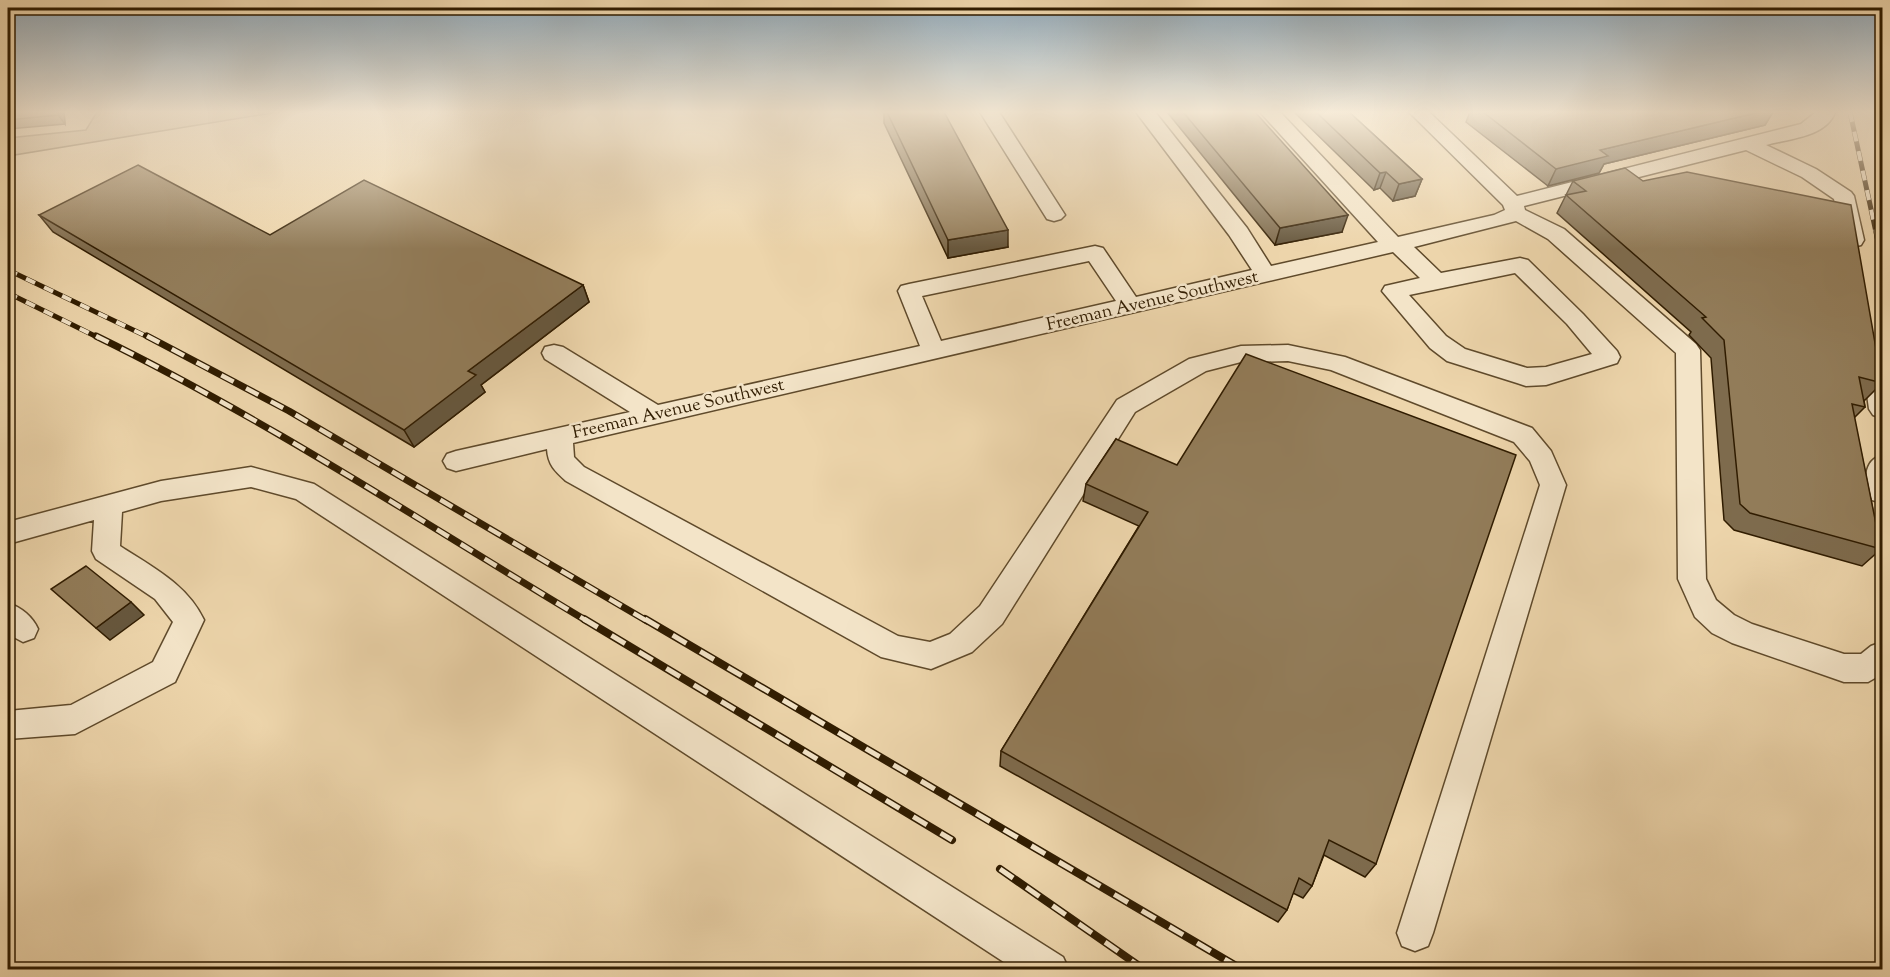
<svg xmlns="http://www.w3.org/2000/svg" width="1890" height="977" font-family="'Sorts Mill Goudy',serif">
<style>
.green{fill:#cdb68e;stroke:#7e6947;stroke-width:1.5}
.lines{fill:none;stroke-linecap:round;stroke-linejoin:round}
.minor-casing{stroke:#5f4a2b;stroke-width:3}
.minor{fill:#f3e4c8;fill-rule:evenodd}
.rail-far2-casing{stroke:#301c00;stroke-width:5}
.rail-far1-casing{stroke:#301c00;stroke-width:7}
.rail-casing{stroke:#301c00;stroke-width:8}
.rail-far2{stroke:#f3e4c8;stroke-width:4;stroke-dasharray:10;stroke-linecap:butt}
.rail-far1{stroke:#f3e4c8;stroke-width:4.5;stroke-dasharray:14;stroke-linecap:butt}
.rail{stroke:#f3e4c8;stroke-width:5;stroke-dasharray:16;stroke-linecap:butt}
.wall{fill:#7e6b4d;stroke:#301c00;stroke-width:1.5}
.shaded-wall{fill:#66573e;stroke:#301c00;stroke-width:1.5}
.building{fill:#927c59;stroke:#301c00;stroke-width:1.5}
.labels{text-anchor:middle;stroke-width:5;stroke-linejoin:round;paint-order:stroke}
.street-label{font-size:18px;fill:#301c00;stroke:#f3e4c8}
</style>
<rect width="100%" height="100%" fill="#edd5ab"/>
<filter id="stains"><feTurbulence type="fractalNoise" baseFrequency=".00333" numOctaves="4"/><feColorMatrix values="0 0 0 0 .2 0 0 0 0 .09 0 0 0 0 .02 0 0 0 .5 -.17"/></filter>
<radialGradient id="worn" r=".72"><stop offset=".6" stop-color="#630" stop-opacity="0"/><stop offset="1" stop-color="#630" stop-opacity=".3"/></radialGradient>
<!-- green -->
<path class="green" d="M97 112H278L8 156V138L86 130Z"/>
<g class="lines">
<!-- minor casing -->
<g class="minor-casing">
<path id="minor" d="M980 112H999L1065 215 1061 219 1054 221 1047 219Z
M1136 112H1155L1247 228 1271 266 1378 242 1260 112H1280L1398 237 1494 215 1505 210 1503 205 1409 112H1429L1517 196 1801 124 1816 112H1835C1827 137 1787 139 1766 145L1816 169 1851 192 1854 196 1864 240 1861 245 1853 247 1845 245 1842 240 1834 199 1802 177 1746 150 1524 206 1525 210 1564 229 1696 344 1700 350 1706 579 1716 600 1734 615 1752 624 1844 654H1861L1871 646 1882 642V674L1868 682H1844L1732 643 1712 633 1695 617 1678 579 1676 353 1548 239 1516 221 1414 247 1441 273 1520 258 1528 260 1583 314 1617 351 1620 357 1617 363 1546 385 1526 386 1517 383 1447 361 1430 348 1382 291 1385 286 1420 278 1393 252 573 443 574 457 584 467 898 636 930 642 950 634 980 606 1117 400 1189 359 1241 346 1288 345 1345 357 1532 428 1551 451 1566 485 1433 933 1428 946 1415 951 1402 946 1397 933 1540 485 1530 461 1514 442 1331 370 1288 361 1241 362 1206 371 1135 412 1002 624 972 652 931 669 881 657 566 481C555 471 548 465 547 449L456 471 447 468 443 461 447 454 456 451 630 412 545 359 542 353 545 347 554 345 563 347 658 405 920 346 898 291 901 286 909 284 1095 246 1103 248 1136 297 1252 270 1229 235ZM1089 261 1116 301 941 341 922 296ZM1515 273 1567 324 1592 354 1546 367 1527 368 1465 349 1446 336 1409 295Z
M1873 343 1882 347V418L1873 415 1869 409 1861 351 1865 345Z
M1882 455V503L1872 500C1864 484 1862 461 1882 455Z
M251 467 314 484 1063 957 1069 970H1016L296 499 251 487 161 501 122 512 120 546C152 567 187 584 204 620L175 682 75 734 8 739V711L71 705 153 662 173 622 155 599 96 559 92 551 94 520 8 544V522L161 481Z
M8 603C22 608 32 616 38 629L34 638 23 642 8 634Z"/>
</g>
<!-- minor -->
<use href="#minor" class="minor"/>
<!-- rail-far2 casing -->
<g class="rail-far2-casing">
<path id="rail-far2" d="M1850 112 1882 260
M8 270 150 338
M8 293 99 338"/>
</g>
<!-- rail-far1 casing -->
<g class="rail-far1-casing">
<path id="rail-far1" d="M96 336C266 419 425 524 587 621
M147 336 289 411 647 621"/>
</g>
<!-- rail casing -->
<g class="rail-casing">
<path id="rail" d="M584 619 952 840
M645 619 1243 970
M1000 869 1145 970"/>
</g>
<!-- rail-far2 -->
<use href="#rail-far2" class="rail-far2"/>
<!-- rail-far1 -->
<use href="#rail-far1" class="rail-far1"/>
<!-- rail -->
<use href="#rail" class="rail"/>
</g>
<!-- wall -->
<path class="wall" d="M8 112H64L65 124 8 129Z
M884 112H944L1008 247 948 258 884 123Z
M1167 112H1255L1342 232 1275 245Z
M1294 112H1349L1422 179 1415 196 1393 201 1380 188 1374 190Z
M1470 112H1773L1765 125 1604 164 1599 173 1548 186 1466 122Z
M1573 181 1882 383 1865 400H1864L1865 407 1854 418 1881 549 1862 566 1734 530 1724 520 1711 358 1689 335 1691 332 1557 213Z
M39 215 270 235 583 285 589 302 481 385 485 392 414 447 53 232Z
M1116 439 1376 864 1365 877 1324 855 1312 886 1303 898 1293 893 1287 910 1278 922 1000 766 1001 751 1139 526 1083 501 1086 484Z"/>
<!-- shaded-wall -->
<path class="shaded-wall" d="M58 112H64L65 124 58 115Z
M1760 112H1773L1765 125 1604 164 1599 173 1548 186 1556 169 1600 150Z
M1386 172 1380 188 1374 190 1380 173Z
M1422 179 1415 196 1393 201 1399 184Z
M1348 215 1342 232 1275 245 1280 228Z
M1008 230V247L948 258V240Z
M583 285 589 302 481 385 485 392 414 447 404 430 468 371Z
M131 602 144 615 110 640 96 628Z"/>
<!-- building -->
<path class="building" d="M8 112H58V115L8 120Z
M887 112H944L1008 230 948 240Z
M1183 112H1255L1348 215 1280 228Z
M1316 112H1349L1422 179 1399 184 1386 172 1380 173Z
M1483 112H1760L1600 150 1608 156 1556 169Z
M138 165 270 235 364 180 583 285 468 371 476 375 404 430 39 215Z
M1625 168 1643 181 1687 172 1851 205 1882 383 1859 377 1865 407 1852 404 1881 549 1750 513 1740 504 1724 340 1702 318 1706 317 1566 195 1586 191 1573 181Z
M1246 354 1516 455 1376 864 1329 840 1312 886 1299 878 1287 910 1001 751 1148 512 1086 484 1116 439 1177 465Z
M86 566 131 602 96 628 51 589Z"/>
<!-- sky -->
<linearGradient id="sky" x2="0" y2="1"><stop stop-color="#90a8b8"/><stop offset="0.45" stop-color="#f7ecd9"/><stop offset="1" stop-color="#f7ecd9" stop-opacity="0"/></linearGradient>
<rect width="1890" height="249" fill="url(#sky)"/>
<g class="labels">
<!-- street labels -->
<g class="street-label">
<text transform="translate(1152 300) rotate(-13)" y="6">Freeman Avenue Southwest</text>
<text transform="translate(678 408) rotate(-13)" y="6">Freeman Avenue Southwest</text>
</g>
</g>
<!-- margin -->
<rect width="1890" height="977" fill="none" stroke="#edd5ab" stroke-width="30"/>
<rect x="9" y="9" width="1872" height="959" fill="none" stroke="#301c00" stroke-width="3"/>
<rect x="15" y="15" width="1860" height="947" fill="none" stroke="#301c00" stroke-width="1.5"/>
<rect width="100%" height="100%" filter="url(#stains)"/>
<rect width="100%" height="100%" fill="url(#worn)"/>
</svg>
